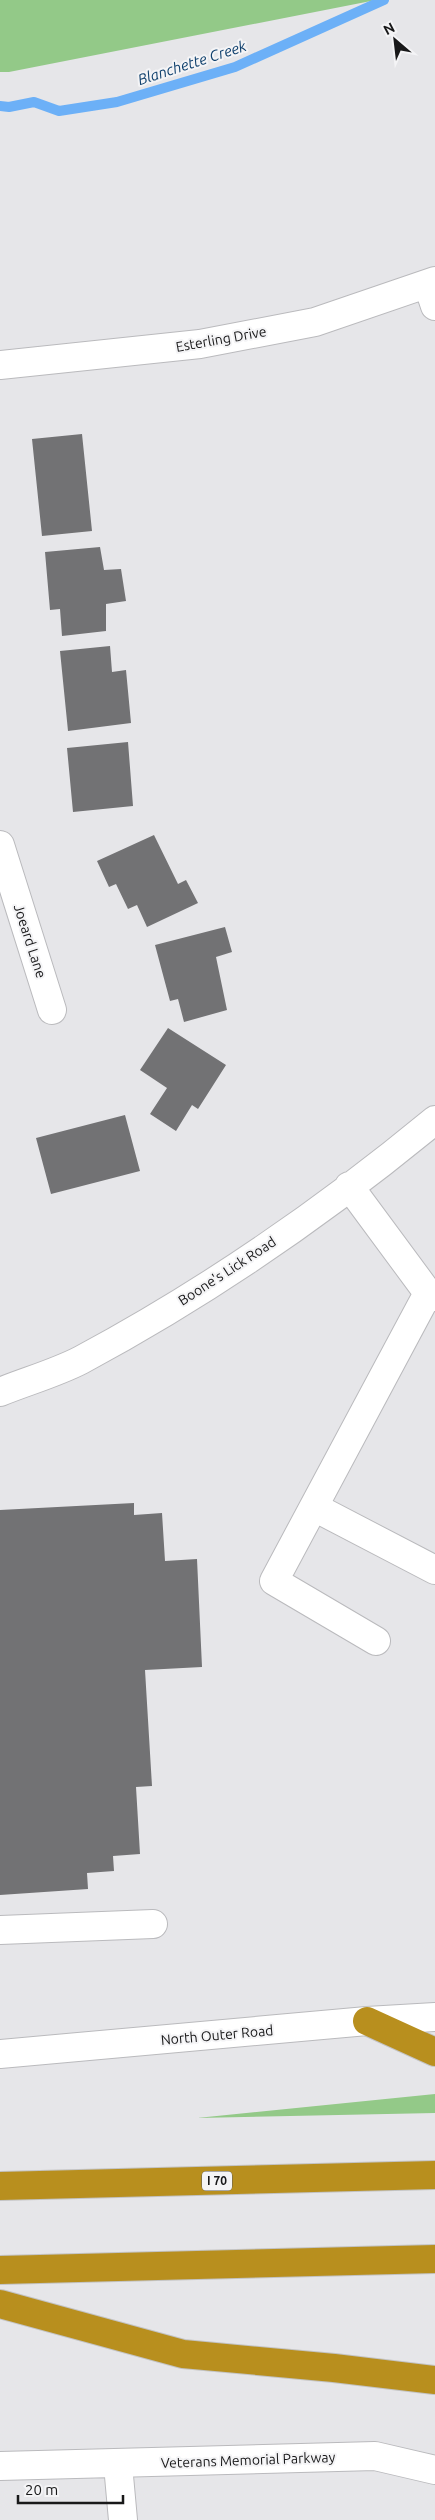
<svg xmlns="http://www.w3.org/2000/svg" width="435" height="2520" font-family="Ubuntu,sans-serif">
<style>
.green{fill:#93c988}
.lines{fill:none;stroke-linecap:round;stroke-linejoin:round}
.stream{stroke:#6cb0f7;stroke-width:10}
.building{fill:#727274}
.minor-casing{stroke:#bababd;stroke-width:30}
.highway-casing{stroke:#c3c3c3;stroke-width:30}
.minor{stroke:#fff;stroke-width:28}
.highway{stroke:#b88f1e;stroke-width:28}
.labels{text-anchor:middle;stroke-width:4;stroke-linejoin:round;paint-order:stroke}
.shield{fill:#f4f4f6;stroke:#5a5a5b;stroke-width:1}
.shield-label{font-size:12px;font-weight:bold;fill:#181819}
.street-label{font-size:14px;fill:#181819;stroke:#f4f4f6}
.water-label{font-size:15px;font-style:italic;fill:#0e3f6c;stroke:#f4f4f6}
</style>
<rect width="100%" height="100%" fill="#e6e6e9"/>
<!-- green -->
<path class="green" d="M0 0H376L9 72H0Z
M435 2094V2113L197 2118Z"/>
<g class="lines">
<!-- stream -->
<path class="stream" d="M0 106 9 107 34 102 59 111 117 102 235 67 384 0"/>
</g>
<!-- building -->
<path class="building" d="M82 434 92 531 42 536 32 439Z
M100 547 104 570 121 569 126 601 106 604V631L62 636 60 609 50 610 45 552Z
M110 646 112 672 126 670 131 723 68 731 60 651Z
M128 742 133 806 73 812 67 748Z
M154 835 178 884 186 880 198 903 147 927 137 905 128 909 116 884 109 887 97 861Z
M225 927 232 952 216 957 227 1010 184 1022 178 999 170 1001 155 945Z
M168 1028 226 1065 198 1109 192 1105 176 1131 150 1114 167 1088 140 1070Z
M125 1115 140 1171 51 1194 36 1138Z
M134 1503V1515L162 1513 165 1561 197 1559 202 1667 145 1670 152 1786 136 1787 140 1854 113 1856 114 1871 87 1873 88 1889 0 1895V1510Z"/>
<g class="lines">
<!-- minor casing -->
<g class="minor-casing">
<path id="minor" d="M428 285 435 306
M0 365 200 344 315 322 435 281
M0 845 52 1010
M349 1186 428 1293 435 1297
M0 1392C27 1381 56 1373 81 1360 206 1293 326 1210 435 1120
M314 1507 435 1570
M376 1641 274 1581 428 1293
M0 1930 153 1924
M0 2054 367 2021 435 2017
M118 2465 123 2520
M0 2466 375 2456 435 2470"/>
</g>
<!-- highway casing -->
<g class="highway-casing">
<path id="highway" d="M367 2021 435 2052
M0 2186 435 2175
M0 2270 435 2259
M0 2304 183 2354 334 2368 435 2380"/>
</g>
<!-- minor -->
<use href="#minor" class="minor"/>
<!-- highway -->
<use href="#highway" class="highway"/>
</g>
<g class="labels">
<!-- shield labels -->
<rect class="shield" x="202" y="2171.5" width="30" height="19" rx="4"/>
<g class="shield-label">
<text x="217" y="2185">I 70</text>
</g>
<!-- street labels -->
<g class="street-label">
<text transform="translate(221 339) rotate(-10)" y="5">Esterling Drive</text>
<text transform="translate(30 941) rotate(72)" y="5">Joeard Lane</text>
<text transform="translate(227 1271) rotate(-33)" y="5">Boone's Lick Road</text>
<text transform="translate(217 2035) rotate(-5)" y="5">North Outer Road</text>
<text transform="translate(248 2460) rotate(-2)" y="5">Veterans Memorial Parkway</text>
</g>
<!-- water labels -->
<g class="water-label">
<text transform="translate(192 63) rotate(-18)" y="5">Blanchette Creek</text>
</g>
</g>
<!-- north arrow -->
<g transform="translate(395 40) rotate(332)" stroke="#f4f4f6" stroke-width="4" paint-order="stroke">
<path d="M0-4L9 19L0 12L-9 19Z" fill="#181819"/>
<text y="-8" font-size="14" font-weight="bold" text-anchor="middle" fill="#181819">N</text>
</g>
<!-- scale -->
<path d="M18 2495v8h105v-8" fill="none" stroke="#181819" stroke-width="2.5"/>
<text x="25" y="2495" font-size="15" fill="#181819" stroke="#f4f4f6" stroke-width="4" paint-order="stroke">20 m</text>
</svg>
